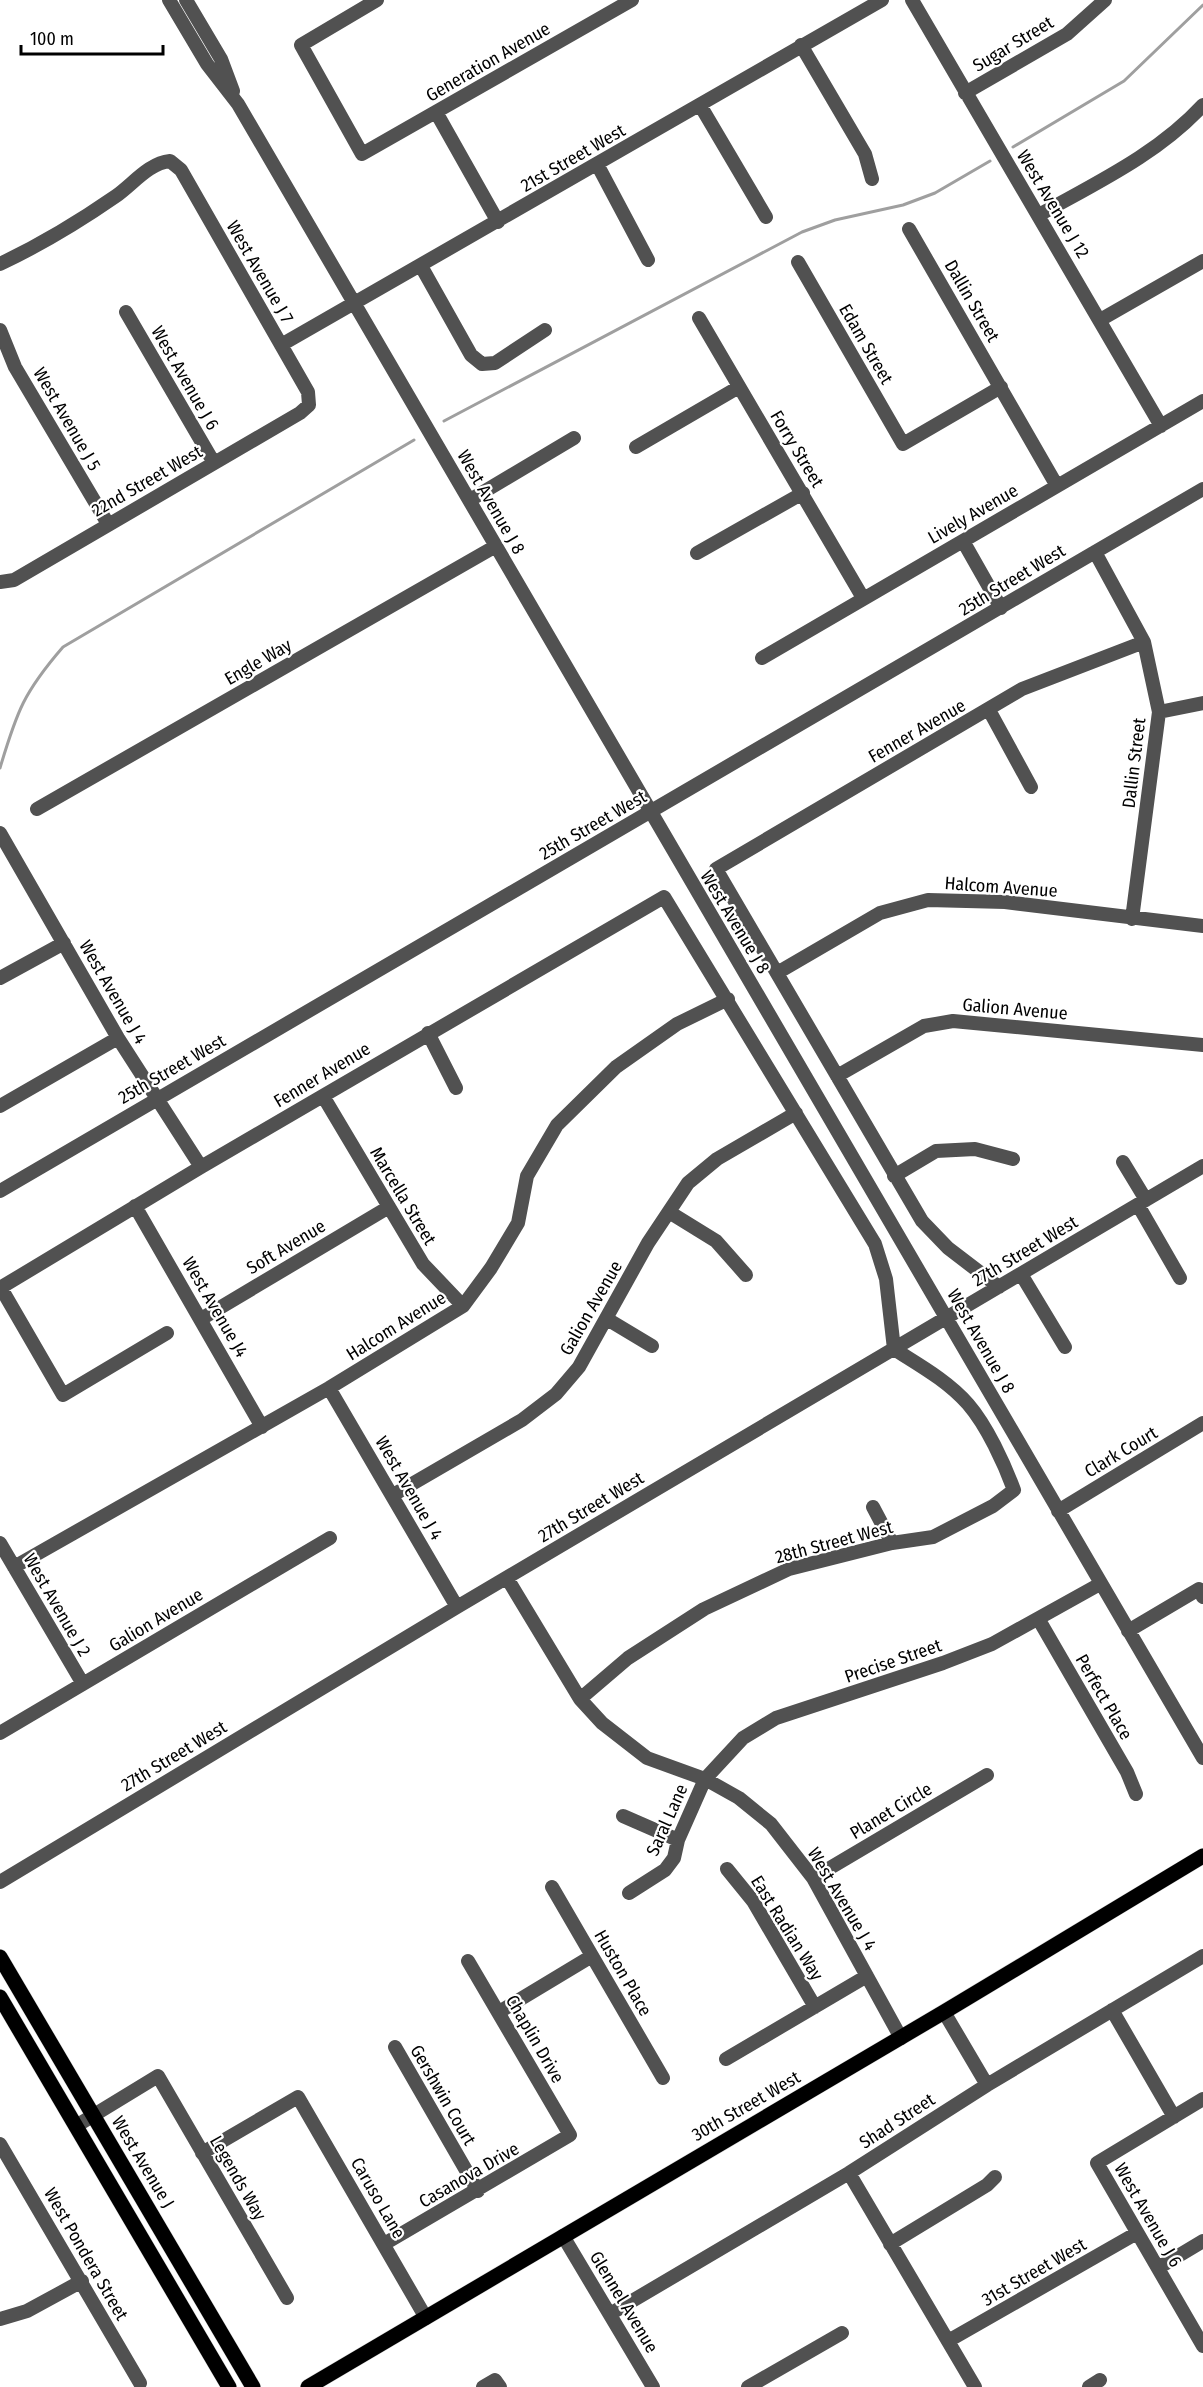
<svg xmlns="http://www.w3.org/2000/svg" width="1203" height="2387" font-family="'Fira Sans Condensed',sans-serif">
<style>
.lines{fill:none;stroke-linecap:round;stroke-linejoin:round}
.stream{stroke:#9f9f9f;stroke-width:3}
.major-casing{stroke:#dbdbdb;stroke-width:16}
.minor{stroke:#515151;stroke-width:14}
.major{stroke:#000;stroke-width:15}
.labels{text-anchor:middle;stroke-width:4.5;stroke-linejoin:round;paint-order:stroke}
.street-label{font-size:18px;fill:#000;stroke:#fff}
</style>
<rect width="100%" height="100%" fill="#fff"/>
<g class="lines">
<!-- stream -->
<path class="stream" d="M1013 147 1124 81 1203 5
M444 421 802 232 835 220 903 205 935 193 990 161
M0 768C17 711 24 692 63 647L414 440"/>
<!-- major casing -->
<g class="major-casing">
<path id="major" d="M0 1957 253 2387
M0 1997 229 2387
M308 2387 944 2012 1203 1856"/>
</g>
<!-- minor -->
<path class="minor" d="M169 0 207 64 238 104 1203 1758
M186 0 221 59 233 91
M377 0 301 45 362 154 632 0
M912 0 1161 426
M801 45 865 154 872 179
M965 93 1067 34 1105 0
M700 105 766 217
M436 112 498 222
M597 164 648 260
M1039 215C1096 183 1158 154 1203 105
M909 229 1057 486
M798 262 903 444 1001 387
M0 264C40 245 80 221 116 196 133 184 149 163 170 161L181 170 308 392 309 405 300 413 14 580 0 582
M421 266 471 355 482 364 495 363 545 330
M126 312 214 463
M699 318 863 598
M1100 320 1203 261
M0 330 15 367 108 524
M281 345 882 0
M636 447 739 387
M470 500 574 438
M963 541 1001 608
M1095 552 1144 642 1159 712 1132 919
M697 553 803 493
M762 658 1203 401
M989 710 1031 787
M1159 712 1203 703
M37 809 496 546
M0 833 118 1038 201 1167
M777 973 880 913 928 900 1005 902 1203 926
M0 978 64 943
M428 1033 456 1088
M837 1076 924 1026 953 1021 1203 1045
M323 1096 423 1264 463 1306
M0 1106 118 1038
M1123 1162 1146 1200
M894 1176 936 1151 975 1149 1013 1159
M0 1191 1203 489
M1138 1205 1180 1278
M135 1206 262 1427
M669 1212 716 1241 746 1275
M1021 1274 1065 1347
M999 1287 948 1248 922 1221 716 869 1022 689 1144 642
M0 1288 201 1167 664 897 875 1244 886 1279 894 1349C919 1365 948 1381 968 1404 987 1426 1004 1463 1014 1490L993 1506 933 1537 892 1543 789 1569 704 1609 628 1658 580 1699
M1 1288 63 1395 167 1333
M201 1319 389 1207
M607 1319 652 1346
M329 1388 457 1607
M393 1495 522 1420 556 1394 579 1367 648 1243 688 1183 717 1159 796 1113
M873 1507 892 1543
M1058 1511 1203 1423
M0 1543 83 1684
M14 1567 329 1388 463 1306 491 1268 518 1223 527 1176 557 1125 616 1067 677 1024 728 999
M507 1578 580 1699 602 1723 647 1758 705 1779 739 1798 771 1824 813 1878 901 2038
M1039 1620 1127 1772 1136 1794
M1128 1631 1199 1589 1203 1597
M0 1733 330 1538
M623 1816 678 1840
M727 1869 753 1901 815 2007
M813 1878 987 1775
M0 1882 457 1607 1203 1166
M552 1887 663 2078
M629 1893 665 1870 674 1858 678 1840 705 1779 743 1738 776 1718 943 1663 992 1644 1100 1584
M1112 2010 1174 2117
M499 2012 592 1956
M944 2012 987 2085
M395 2047 478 2191
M726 2059 867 1976
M1203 2099 1097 2163 1203 2346
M76 2126 158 2076 287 2298
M0 2144 140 2383
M202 2153 298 2097 426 2318
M849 2173 975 2387
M563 2236 653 2387
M384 2244 570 2135 468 1961
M890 2244 987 2185 995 2177
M1158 2268 1203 2241
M610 2314 849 2173 987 2085 1203 1956
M0 2319 27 2311 82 2281
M948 2341 1137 2233
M483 2387 495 2380 500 2387
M748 2387 842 2333
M1089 2387 1100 2380"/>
<!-- major -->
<use href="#major" class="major"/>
</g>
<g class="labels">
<!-- street labels -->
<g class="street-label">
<text transform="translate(1013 44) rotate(-31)" y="6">Sugar Street</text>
<text transform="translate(488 62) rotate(-30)" y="6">Generation Avenue</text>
<text transform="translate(573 158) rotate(-30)" y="6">21st Street West</text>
<text transform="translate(1053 204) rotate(59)" y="6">West Avenue J 12</text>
<text transform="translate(260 272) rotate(60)" y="6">West Avenue J 7</text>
<text transform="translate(972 301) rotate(60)" y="6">Dallin Street</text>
<text transform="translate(866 344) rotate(60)" y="6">Edam Street</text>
<text transform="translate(185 378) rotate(60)" y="6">West Avenue J 6</text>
<text transform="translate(67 419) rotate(60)" y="6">West Avenue J 5</text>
<text transform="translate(797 449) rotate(59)" y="6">Forry Street</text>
<text transform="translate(147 481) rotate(-30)" y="6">22nd Street West</text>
<text transform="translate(491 502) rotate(60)" y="6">West Avenue J 8</text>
<text transform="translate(973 514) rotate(-30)" y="6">Lively Avenue</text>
<text transform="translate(1012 580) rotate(-31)" y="6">25th Street West</text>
<text transform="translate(258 662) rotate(-30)" y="6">Engle Way</text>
<text transform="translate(917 731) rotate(-30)" y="6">Fenner Avenue</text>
<text transform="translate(1134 763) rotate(-83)" y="6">Dallin Street</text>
<text transform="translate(593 825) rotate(-30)" y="6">25th Street West</text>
<text transform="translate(1001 887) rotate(4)" y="6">Halcom Avenue</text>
<text transform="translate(735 922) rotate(59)" y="6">West Avenue J 8</text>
<text transform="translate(113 992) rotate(60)" y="6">West Avenue J 4</text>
<text transform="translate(1015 1009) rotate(5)" y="6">Galion Avenue</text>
<text transform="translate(172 1069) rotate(-30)" y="6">25th Street West</text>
<text transform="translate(322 1075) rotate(-31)" y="6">Fenner Avenue</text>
<text transform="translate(403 1196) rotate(59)" y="6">Marcella Street</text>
<text transform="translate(286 1247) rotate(-31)" y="6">Soft Avenue</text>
<text transform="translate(1025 1251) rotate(-31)" y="6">27th Street West</text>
<text transform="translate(215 1307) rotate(60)" y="6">West Avenue J4</text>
<text transform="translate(591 1308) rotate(-60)" y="6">Galion Avenue</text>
<text transform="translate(396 1326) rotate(-32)" y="6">Halcom Avenue</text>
<text transform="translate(981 1341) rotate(60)" y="6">West Avenue J 8</text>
<text transform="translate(1121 1452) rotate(-31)" y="6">Clark Court</text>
<text transform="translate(409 1488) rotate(60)" y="6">West Avenue J 4</text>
<text transform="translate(591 1507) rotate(-31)" y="6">27th Street West</text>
<text transform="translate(834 1542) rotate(-15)" y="6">28th Street West</text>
<text transform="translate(57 1605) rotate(60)" y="6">West Avenue J 2</text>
<text transform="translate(156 1620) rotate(-31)" y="6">Galion Avenue</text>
<text transform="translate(893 1661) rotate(-19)" y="6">Precise Street</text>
<text transform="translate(1104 1697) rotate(60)" y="6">Perfect Place</text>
<text transform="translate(174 1756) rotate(-31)" y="6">27th Street West</text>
<text transform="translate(891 1811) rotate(-31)" y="6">Planet Circle</text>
<text transform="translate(667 1820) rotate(-66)" y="6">Saral Lane</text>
<text transform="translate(842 1899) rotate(59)" y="6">West Avenue J 4</text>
<text transform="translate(787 1928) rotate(58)" y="6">East Radian Way</text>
<text transform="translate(623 1973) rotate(60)" y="6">Huston Place</text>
<text transform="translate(535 2039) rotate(60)" y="6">Chaplin Drive</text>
<text transform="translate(443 2095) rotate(60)" y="6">Gershwin Court</text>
<text transform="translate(746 2106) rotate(-30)" y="6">30th Street West</text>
<text transform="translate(897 2121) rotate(-33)" y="6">Shad Street</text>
<text transform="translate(143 2162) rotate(59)" y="6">West Avenue J</text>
<text transform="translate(469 2175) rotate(-30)" y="6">Casanova Drive</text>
<text transform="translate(238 2178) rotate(60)" y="6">Legends Way</text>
<text transform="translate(378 2198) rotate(60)" y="6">Caruso Lane</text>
<text transform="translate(1148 2215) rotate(60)" y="6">West Avenue J 6</text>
<text transform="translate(86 2254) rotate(60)" y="6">West Pondera Street</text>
<text transform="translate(1034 2272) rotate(-30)" y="6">31st Street West</text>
<text transform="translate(624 2302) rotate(59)" y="6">Glennel Avenue</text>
</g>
</g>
<!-- scale -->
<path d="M21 45v9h142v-9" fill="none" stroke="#000000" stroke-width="3"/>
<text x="30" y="45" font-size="18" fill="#000000" stroke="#ffffff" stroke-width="4.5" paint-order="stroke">100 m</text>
</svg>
